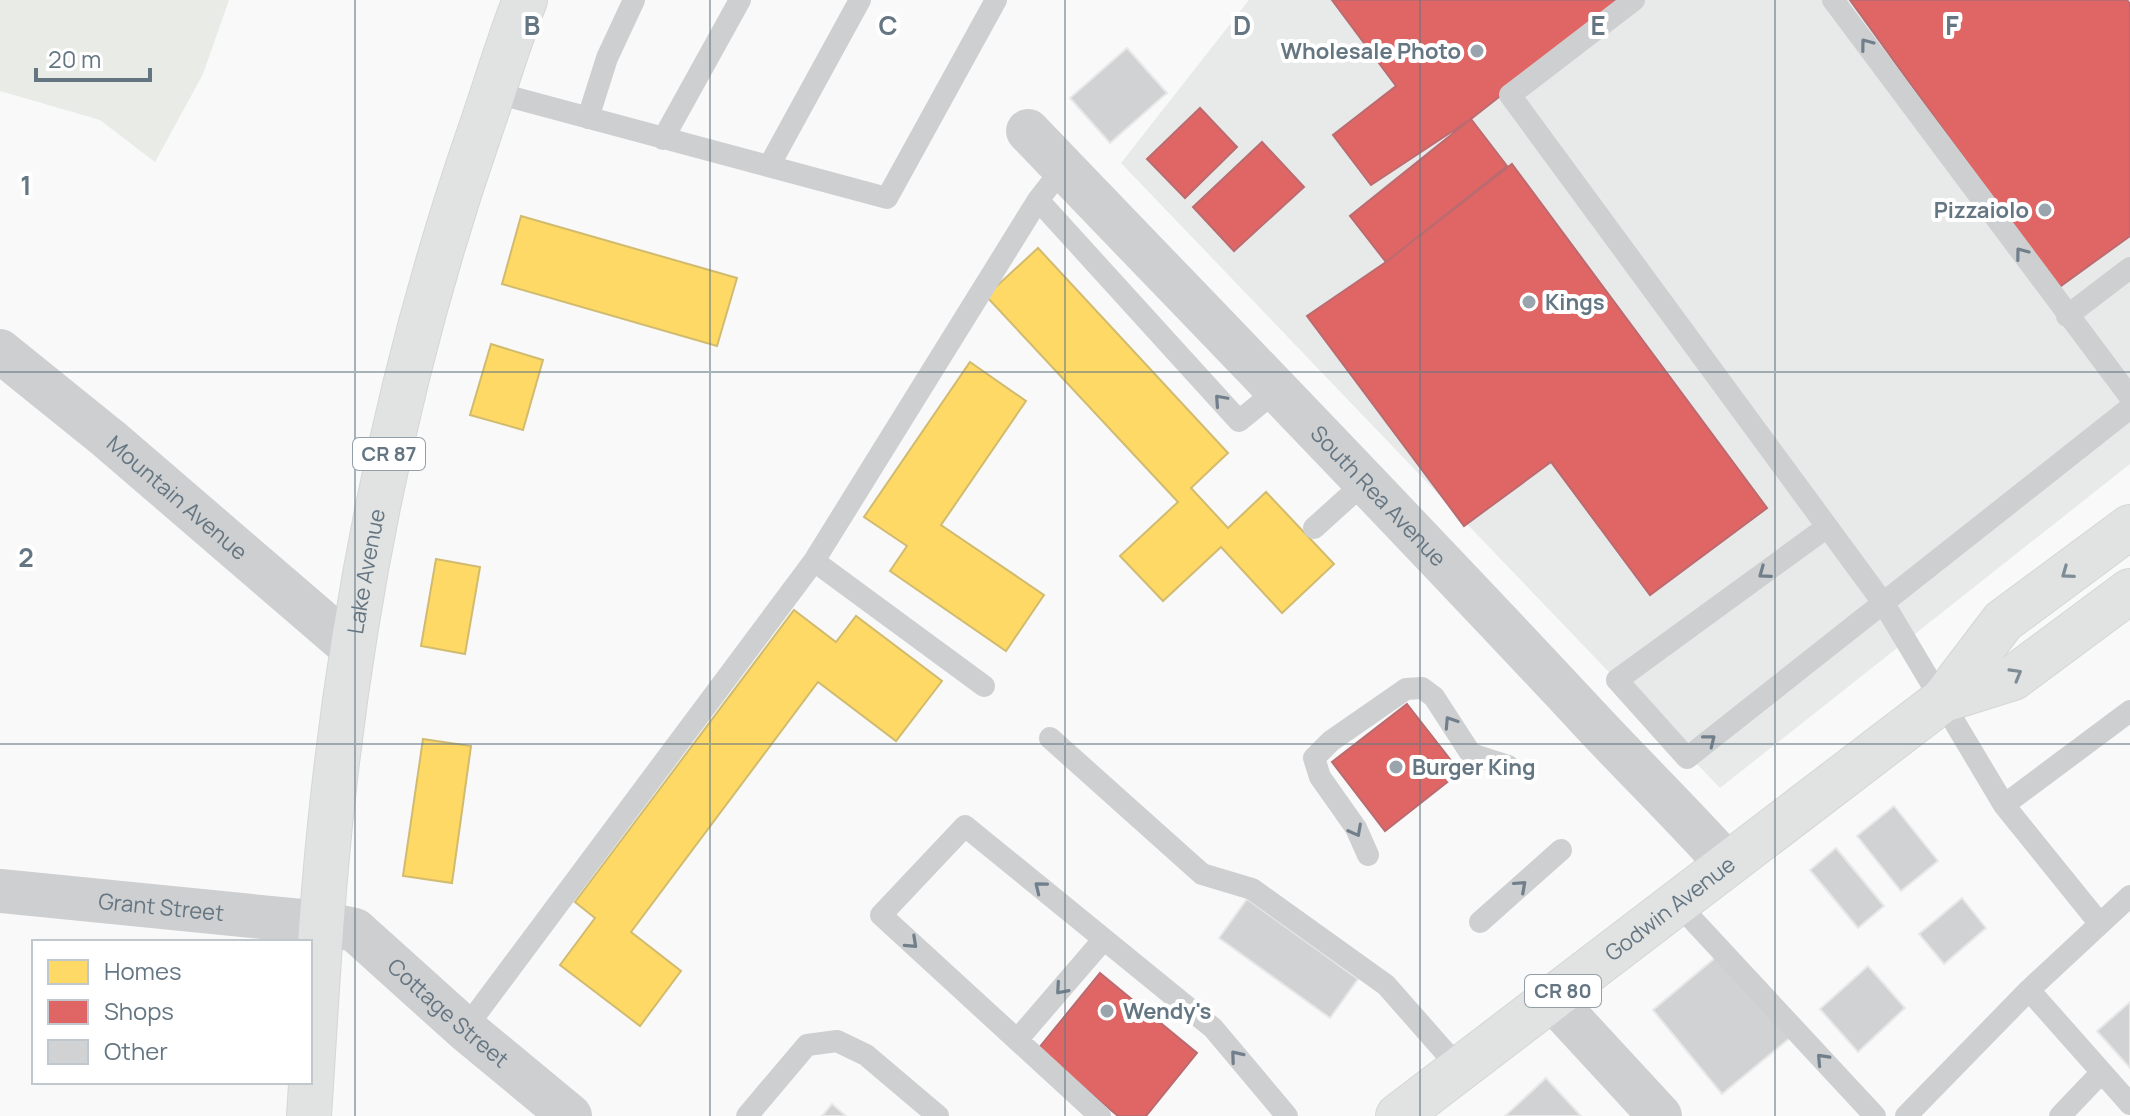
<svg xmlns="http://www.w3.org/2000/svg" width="2130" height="1116" font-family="Manrope,sans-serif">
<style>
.built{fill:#e8e9e9}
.green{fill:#e8ebe6}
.homes{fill:#ffd966;stroke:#d1bb6f;stroke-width:2}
.shops{fill:#e06666;stroke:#bb6b6f;stroke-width:2}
.building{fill:#d0d2d3;stroke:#e8e8e8;stroke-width:2}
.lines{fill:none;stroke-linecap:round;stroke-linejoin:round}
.primary-casing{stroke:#d5d6d7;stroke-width:46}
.service{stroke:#cecfd0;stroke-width:22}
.minor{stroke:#cecfd0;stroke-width:44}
.primary{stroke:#e1e2e2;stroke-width:44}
.oneway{stroke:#707f8b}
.oneway2{stroke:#7e8c96}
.grid{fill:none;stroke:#657683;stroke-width:2;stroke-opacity:0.55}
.poi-dot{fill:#99a4ac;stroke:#fff;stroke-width:3}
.labels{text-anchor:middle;stroke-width:8;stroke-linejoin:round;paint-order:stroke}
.shield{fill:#fff;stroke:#939fa8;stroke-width:2}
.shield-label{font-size:20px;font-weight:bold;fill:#657683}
.poi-label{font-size:22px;font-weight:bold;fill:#657683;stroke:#fff;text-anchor:start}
.street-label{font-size:22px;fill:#657683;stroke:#fff}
.grid-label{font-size:26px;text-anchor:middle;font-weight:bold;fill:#657683;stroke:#fff;stroke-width:8;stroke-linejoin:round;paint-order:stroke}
</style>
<rect width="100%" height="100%" fill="#f9f9f9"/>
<!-- built -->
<path class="built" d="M1249 0H2130V464L1720 788 1121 163Z"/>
<!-- green -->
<path class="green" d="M0 0H229L203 74 155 162 100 120 0 91Z"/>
<!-- homes -->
<path class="homes" d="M521 216 737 278 717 346 502 284Z
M1038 248 1228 453 1191 488 1228 528 1266 492 1334 564 1282 613 1221 547 1163 601 1120 556 1178 502 986 296Z
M491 344 543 360 523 430 470 415Z
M970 362 1026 401 941 525 1044 595 1006 651 890 571 907 546 864 517Z
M436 559 480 567 465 654 421 646Z
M794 610 836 642 856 616 942 681 896 741 818 682 631 932 681 971 640 1026 560 965 595 918 575 902Z
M423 739 471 746 452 883 403 876Z"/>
<!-- shops -->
<path class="shops" d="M1332 0H1622L1471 119 1371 185 1333 135 1396 86Z
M1850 0H2127L2130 4V236L2058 288Z
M1200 108 1237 147 1185 198 1147 159Z
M1471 119 1507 166 1386 262 1350 216Z
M1262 142 1304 187 1234 251 1193 207Z
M1512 164 1767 508 1650 595 1551 462 1464 526 1307 316 1386 262Z
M1407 704 1460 772 1385 831 1332 762Z
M1100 973 1197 1053 1146 1116H1118L1038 1049Z"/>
<!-- building -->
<path class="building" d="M1127 48 1167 93 1110 143 1070 98Z
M1894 806 1938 861 1901 891 1857 836Z
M1836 848 1884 906 1858 928 1810 870Z
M1962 898 1986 928 1944 964 1919 934Z
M1247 899 1358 979 1330 1018 1219 938Z
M1721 953 1791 1037 1722 1094 1653 1010Z
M1868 966 1905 1008 1858 1052 1820 1009Z
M2130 1002V1068L2097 1031Z
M1546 1078 1581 1116H1505Z
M832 1104 846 1116H822Z"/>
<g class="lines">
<!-- primary casing -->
<g class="primary-casing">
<g id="primary">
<path d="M1943 700 2013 678 2130 591"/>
<path id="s4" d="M309 1116C316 1010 321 903 333 797 358 570 405 347 480 131 495 88 508 43 525 0"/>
<path id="s5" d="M1398 1116 1943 700 2003 621 2130 527"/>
</g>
</g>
<!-- service -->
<path class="service" d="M1634 0 1510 95 1884 604 2004 805 2100 924
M1833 0 2130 397
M493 92 887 198 996 0
M588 118 607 58 634 0
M663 139 740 0
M769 166 860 0
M1038 200 1239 421 1277 390
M2067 316 2130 268
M1827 527 1617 680 1687 758 2130 408
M1314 528 1365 482
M814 561 984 686
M1050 738 1202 874 1252 889 1386 985 1460 1069
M2004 805 2130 711
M1368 855 1356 828 1320 777 1314 758 1331 741 1406 689 1422 688 1434 697 1471 754 1508 766
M2130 896 2029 990 2130 1104
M1678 904 1875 1116
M1480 922 1561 850
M465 1029 814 561 1038 200 1063 168
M1017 1040 1104 939
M747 1116 807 1045 837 1041 866 1055 938 1116
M1100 1116 881 915 965 826 1213 1028 1287 1116
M1906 1116 2029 990
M2060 1116 2101 1073"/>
<!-- minor -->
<g class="minor">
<path id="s1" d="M1028 131C1217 328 1408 524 1594 724 1638 771 1684 816 1727 864"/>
<path id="s2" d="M0 351 109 439 352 648"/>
<path id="s3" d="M0 891 322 923 355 930 465 1029 570 1116"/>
<path d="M1552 999 1660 1116"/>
</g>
<!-- primary -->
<use href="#primary" class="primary"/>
</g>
<!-- one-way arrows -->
<defs><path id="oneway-chevron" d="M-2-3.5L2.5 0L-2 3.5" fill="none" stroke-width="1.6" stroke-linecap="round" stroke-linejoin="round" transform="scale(2)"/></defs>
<g class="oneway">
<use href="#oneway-chevron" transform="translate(1866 44) rotate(-127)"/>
<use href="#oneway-chevron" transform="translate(2021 253) rotate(-127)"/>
<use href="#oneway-chevron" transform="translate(1220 400) rotate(-132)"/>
<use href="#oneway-chevron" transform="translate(1764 573) rotate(144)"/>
<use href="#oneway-chevron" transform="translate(1450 722) rotate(-123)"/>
<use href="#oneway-chevron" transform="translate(1710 740) rotate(-38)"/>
<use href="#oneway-chevron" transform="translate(1356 831) rotate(62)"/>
<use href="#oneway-chevron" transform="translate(1521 886) rotate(-42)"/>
<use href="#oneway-chevron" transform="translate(1040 887) rotate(-141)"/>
<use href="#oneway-chevron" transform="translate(912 943) rotate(43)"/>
<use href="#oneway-chevron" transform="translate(1061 989) rotate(131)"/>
<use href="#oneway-chevron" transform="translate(1236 1056) rotate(-130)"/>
<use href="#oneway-chevron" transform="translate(1822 1059) rotate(-133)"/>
</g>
<g class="oneway2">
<use href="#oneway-chevron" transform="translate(2067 573) rotate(144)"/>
<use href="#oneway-chevron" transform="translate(2016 674) rotate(-30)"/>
</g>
<!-- grid -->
<path class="grid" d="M355 0V1116M710 0V1116M1065 0V1116M1420 0V1116M1775 0V1116M0 372H2130M0 744H2130"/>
<!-- markers -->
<g class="poi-dot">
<circle cx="1477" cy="51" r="8"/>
<circle cx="2045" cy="210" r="8"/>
<circle cx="1529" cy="302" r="8"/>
<circle cx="1396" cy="767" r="8"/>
<circle cx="1107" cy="1011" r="8"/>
</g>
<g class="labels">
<!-- shield labels -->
<g class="shield">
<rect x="353" y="438" width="72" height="32" rx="6"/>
<rect x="1525" y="975" width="76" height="32" rx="6"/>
</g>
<g class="shield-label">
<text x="389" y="461">CR 87</text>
<text x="1563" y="998">CR 80</text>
</g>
<!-- poi labels -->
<g class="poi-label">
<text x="1461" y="59" text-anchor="end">Wholesale Photo</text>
<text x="2029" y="218" text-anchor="end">Pizzaiolo</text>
<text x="1545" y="310">Kings</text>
<text x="1412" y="775">Burger King</text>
<text x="1123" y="1019">Wendy's</text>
</g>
<!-- street labels -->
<g class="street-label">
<text dy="8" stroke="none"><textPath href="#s1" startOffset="506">South Rea Avenue</textPath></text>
<text dy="8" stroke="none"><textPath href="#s2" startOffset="230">Mountain Avenue</textPath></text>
<text dy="8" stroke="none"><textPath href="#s4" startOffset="548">Lake Avenue</textPath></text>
<text dy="8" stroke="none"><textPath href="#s3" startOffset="162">Grant Street</textPath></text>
<text dy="8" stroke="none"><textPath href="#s5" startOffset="342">Godwin Avenue</textPath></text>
<text dy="8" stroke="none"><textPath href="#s3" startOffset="482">Cottage Street</textPath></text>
</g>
</g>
<g class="grid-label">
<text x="532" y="35">B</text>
<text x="888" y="35">C</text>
<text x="1242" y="35">D</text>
<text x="1598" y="35">E</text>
<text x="1952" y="35">F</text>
<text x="26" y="195">1</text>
<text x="26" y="567">2</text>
</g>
<!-- legend -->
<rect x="32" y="940" width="280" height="144" fill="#ffffff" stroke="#c1c8cd" stroke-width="2"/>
<rect x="48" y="960" width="40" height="24" fill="#ffd966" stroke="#c1c8cd" stroke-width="2"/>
<text x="104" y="980" font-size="24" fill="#657683">Homes</text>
<rect x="48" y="1000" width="40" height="24" fill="#e06666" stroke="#c1c8cd" stroke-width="2"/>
<text x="104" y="1020" font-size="24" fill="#657683">Shops</text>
<rect x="48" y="1040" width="40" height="24" fill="#d0d2d3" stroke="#c1c8cd" stroke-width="2"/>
<text x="104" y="1060" font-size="24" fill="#657683">Other</text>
<!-- scale -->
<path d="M36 68v12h114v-12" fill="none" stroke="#657683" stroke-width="4"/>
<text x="48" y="68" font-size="24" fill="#657683" stroke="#ffffff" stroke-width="6" paint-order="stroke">20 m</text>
</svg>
